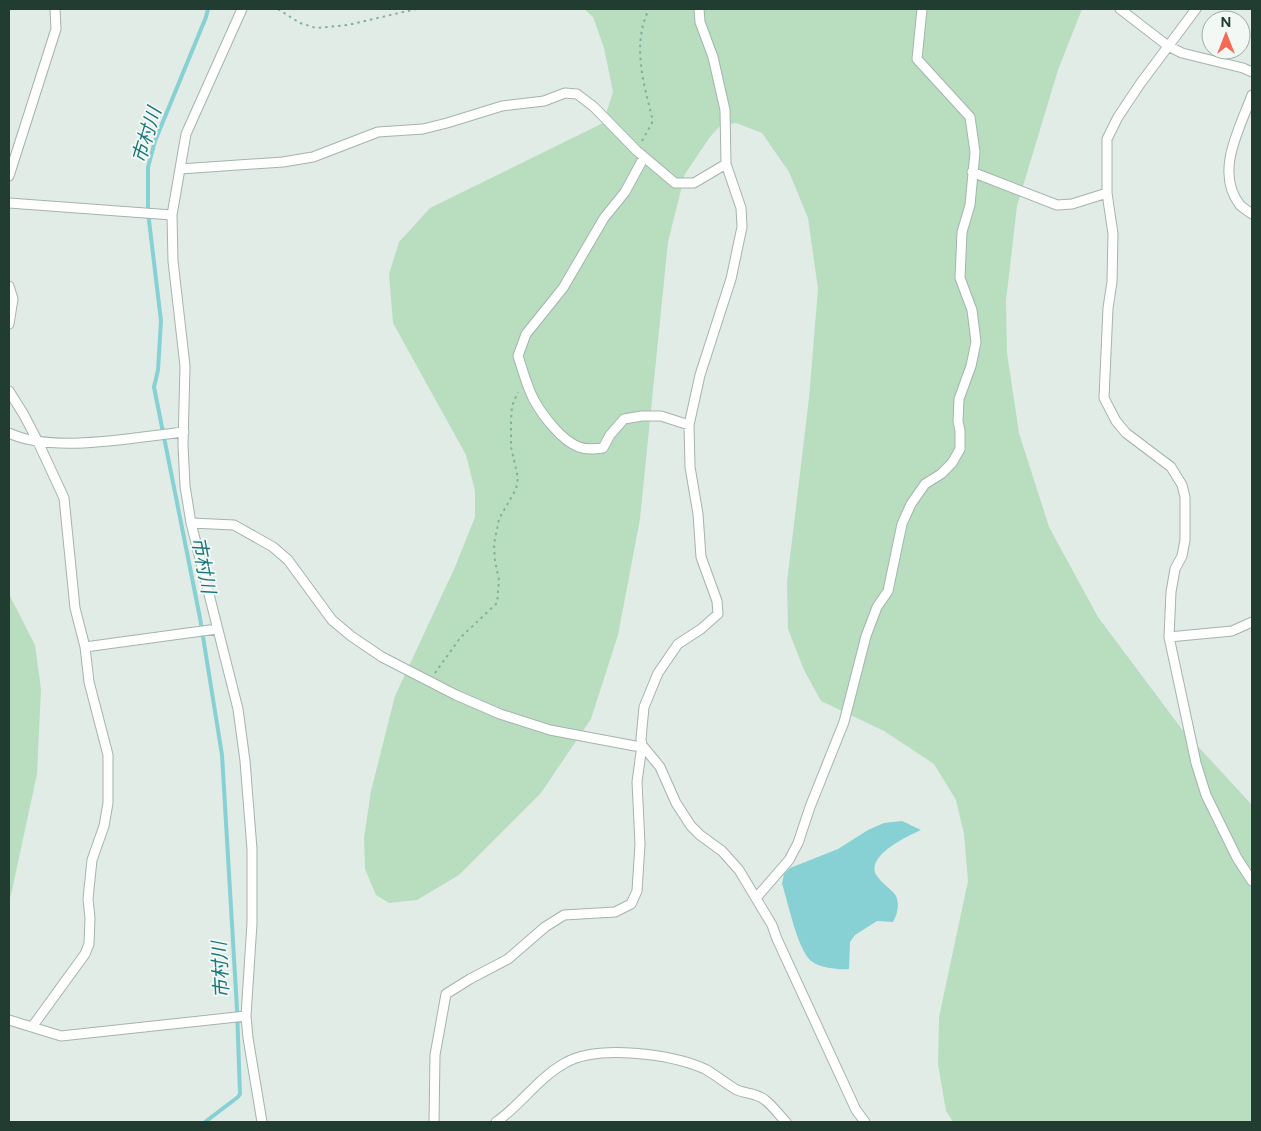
<svg xmlns="http://www.w3.org/2000/svg" width="1261" height="1131" font-family="Figtree,'Noto Sans JP',sans-serif">
<style>
.green{fill:#b9debf}
.water{fill:#87d0d3}
.lines{fill:none;stroke-linecap:round;stroke-linejoin:round}
.stream{stroke:#87d0d3;stroke-width:4}
.minor-casing{stroke:#a4b4ac;stroke-width:11}
.path{stroke:#80b19c;stroke-width:2;stroke-dasharray:2.5 4;stroke-linecap:butt}
.minor{stroke:#fff;stroke-width:9}
.labels{text-anchor:middle;stroke-width:4;stroke-linejoin:round;paint-order:stroke}
.water-label{font-size:19px;font-style:italic;fill:#19767b;stroke:#f2f8f4}
</style>
<rect width="100%" height="100%" fill="#e1ece6"/>
<!-- green -->
<path class="green" d="M584 9H1082L1058 70 1017 206 1006 301 1007 353 1019 433 1049 527 1098 617 1181 728 1252 805V1122H953L946 1111 938 1064 939 1017 968 881 964 834 956 800 934 764 884 731 821 701 804 670 788 629 787 582 809 398 818 289 808 218 789 172 762 133 736 123 720 126 710 137 685 174 668 242 640 519 618 635 591 719 541 793 459 875 417 900 389 903 376 895 365 869 364 838 371 791 395 696 455 567 475 517V491L466 455 393 323 389 274 399 242 430 208 603 123 613 92 604 48 593 17Z
M9 594 35 645 41 689 37 774 11 895 9 901Z"/>
<!-- water -->
<path class="water" d="M902 821 921 830C908 836 864 856 877 876 882 884 892 889 896 896 900 905 897 915 893 922L877 921 855 935 850 942 849 969C839 970 823 968 814 963 798 955 788 901 782 884L784 874 790 868 838 849 868 830 884 823Z"/>
<g class="lines">
<!-- stream -->
<path class="stream" d="M205 1122 238 1097 240 1094 237 1009 222 755 200 618 154 387 158 370 161 321 148 212V167L155 141 206 17 208 9"/>
<!-- minor casing -->
<g class="minor-casing">
<path id="minor" d="M242 9 186 134 172 215 173 261 185 366 183 445 185 486 191 523 238 709 245 761 252 849V923L246 1016 248 1038 262 1122
M1120 9 1168 46 1182 53 1243 68 1252 72
M1196 9 1140 84 1118 117 1107 139V193L1113 234 1112 282 1108 308 1104 398 1116 421 1126 433 1171 467 1182 485 1185 497V540L1182 556 1175 569 1171 592 1169 637 1196 763 1206 795 1237 858 1252 881
M1252 95C1240 128 1214 172 1240 205 1243 208 1248 211 1252 214
M644 157 625 192 604 218 563 288 526 334 518 356C523 371 527 387 534 400 543 416 562 441 579 447 587 450 595 449 603 448L610 435 624 419 642 416H661L689 425
M180 169 283 162 313 157 378 132 423 129 447 123 502 106 544 101 565 93 577 94 594 107 637 151 675 183H694L726 164
M972 172 1057 205 1072 204 1107 193
M9 176 56 29 55 9
M9 203 172 215
M9 286 13 299 9 324
M9 391 24 415 38 442 64 498 75 608 85 647 89 682 108 755V803L104 826 92 860 88 899 90 918 89 944 85 954 32 1027
M9 433C53 454 135 437 184 432
M191 523 234 525 273 547 288 560 332 620 351 636 382 657 456 695 500 714 550 730 635 746 642 745
M1169 637 1232 631 1252 622
M85 647 217 629
M642 745 660 767 676 803 691 826 700 835 722 851 739 870 772 925 777 939 856 1110 865 1122
M756 898 789 860 798 843 810 807 844 722 866 636 877 607 888 591 902 524 911 504 925 484 941 474 952 463 960 449V431L958 421 959 399 971 366 976 342 972 310 960 278 962 232 970 205 975 152 970 117 917 59 922 9
M9 1020 61 1036 246 1016
M434 1122 435 1055 446 994 470 979 508 959 545 927 564 915 615 912 631 904 637 891 640 844 637 782 642 745 641 739 644 707 658 673 678 644 701 629 718 614 717 601 701 557 698 514 690 467 689 425 700 375 731 279 742 227 741 208 726 164 725 110 713 57 700 22 699 9
M496 1122C521 1105 538 1078 565 1063 598 1044 671 1054 705 1069 716 1075 726 1084 737 1090 747 1094 757 1093 765 1100 773 1106 779 1115 786 1122"/>
</g>
<!-- path -->
<path class="path" d="M278 9 300 23 316 28 348 25 416 9
M642 141 652 123V117C643 82 632 43 649 9
M435 673 460 638 497 603 499 580 495 561 494 544 499 519 516 489 518 478 511 447V421L512 406 518 392"/>
<!-- minor -->
<use href="#minor" class="minor"/>
</g>
<g class="labels">
<!-- water labels -->
<g class="water-label">
<text transform="translate(146 135) rotate(-73)" y="7">市村川</text>
<text transform="translate(204 565) rotate(79)" y="7">市村川</text>
<text transform="translate(220 970) rotate(-93)" y="7">市村川</text>
</g>
</g>
<!-- border -->
<rect width="1261" height="1131" fill="none" stroke="#213d32" stroke-width="20"/>
<!-- north arrow -->
<g transform="translate(1226 35)"><circle r="24" fill="#f2f8f4" stroke="#9eada6"/>
<path d="M0-4L9 19L0 12L-9 19Z" fill="#f66a55"/>
<text y="-8" font-size="14" font-weight="bold" text-anchor="middle" fill="#213d32">N</text>
</g>
</svg>
